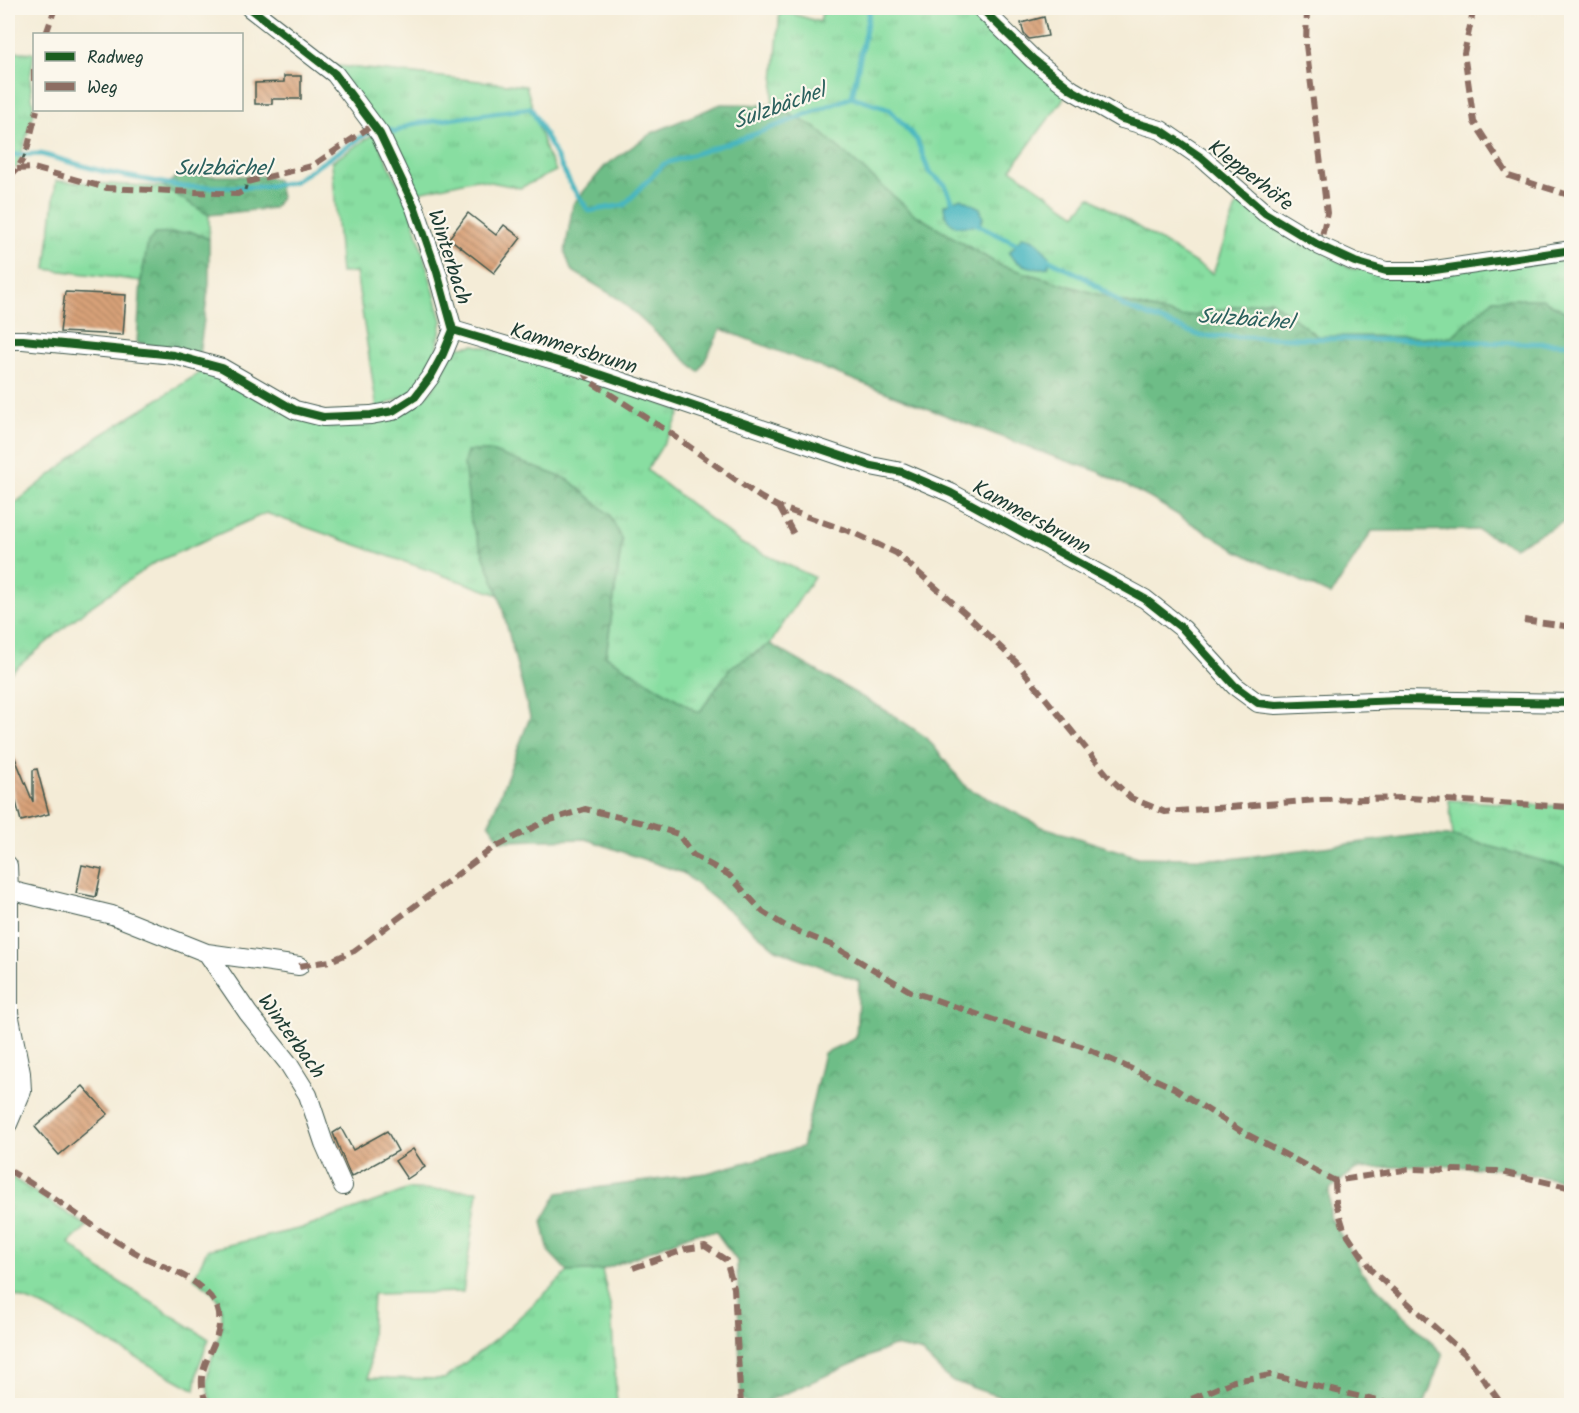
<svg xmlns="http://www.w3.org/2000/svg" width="1579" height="1413" font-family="Kalam,sans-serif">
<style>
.grass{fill:url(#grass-tufts);stroke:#548e6a;stroke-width:1.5}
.forest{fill:url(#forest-crowns);stroke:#467d5e;stroke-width:1.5}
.water{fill:#47b6c0;stroke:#337a7a;stroke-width:1.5}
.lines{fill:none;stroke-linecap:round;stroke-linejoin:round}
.stream{stroke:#47b6c0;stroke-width:5}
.building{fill:url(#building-back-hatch)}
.street-casing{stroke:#3f574c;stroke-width:20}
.path{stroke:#3f574c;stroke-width:3;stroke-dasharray:4.5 4.5;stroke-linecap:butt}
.street{stroke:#fff;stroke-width:18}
.quiet{stroke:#8d6e63;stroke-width:6;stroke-dasharray:12 6;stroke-linecap:butt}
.cycleway-casing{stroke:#fbf7ec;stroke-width:11}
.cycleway{stroke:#1b5e20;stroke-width:8}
.labels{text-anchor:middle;stroke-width:4.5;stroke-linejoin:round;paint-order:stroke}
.street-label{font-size:21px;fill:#1f3d34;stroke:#fbf7ec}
.water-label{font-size:22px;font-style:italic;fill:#2b615e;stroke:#fbf7ec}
</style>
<defs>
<pattern id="grass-tufts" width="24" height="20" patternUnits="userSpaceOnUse" patternTransform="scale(1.5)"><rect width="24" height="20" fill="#88dea1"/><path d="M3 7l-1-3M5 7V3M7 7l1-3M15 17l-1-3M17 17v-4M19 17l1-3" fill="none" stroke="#75bf8b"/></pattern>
<pattern id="forest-crowns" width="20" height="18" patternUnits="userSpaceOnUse" patternTransform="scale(1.5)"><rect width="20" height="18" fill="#6ebd87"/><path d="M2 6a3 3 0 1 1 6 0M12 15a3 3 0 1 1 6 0" fill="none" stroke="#5a9b6f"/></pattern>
<pattern id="building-back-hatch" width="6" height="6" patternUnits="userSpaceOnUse" patternTransform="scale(1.5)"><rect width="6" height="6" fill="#d8a178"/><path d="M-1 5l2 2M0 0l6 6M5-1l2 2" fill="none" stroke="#af8463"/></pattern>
</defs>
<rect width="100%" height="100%" fill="#fbf7ec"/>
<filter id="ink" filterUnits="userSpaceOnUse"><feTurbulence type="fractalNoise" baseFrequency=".0167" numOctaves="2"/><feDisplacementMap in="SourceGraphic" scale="12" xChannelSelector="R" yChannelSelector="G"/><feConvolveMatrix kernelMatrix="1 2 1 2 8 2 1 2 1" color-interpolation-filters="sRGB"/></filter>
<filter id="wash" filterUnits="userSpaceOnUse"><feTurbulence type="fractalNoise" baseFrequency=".008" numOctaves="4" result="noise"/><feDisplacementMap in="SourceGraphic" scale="24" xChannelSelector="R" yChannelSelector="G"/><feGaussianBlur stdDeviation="1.35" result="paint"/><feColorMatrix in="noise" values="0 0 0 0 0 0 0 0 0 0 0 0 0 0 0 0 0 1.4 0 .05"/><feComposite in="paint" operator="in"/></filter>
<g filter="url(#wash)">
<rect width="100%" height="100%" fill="#f4ecd7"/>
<!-- grass -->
<path class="grass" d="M823 8H976L1067 94 1011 169 1076 214 1090 197 1213 274 1238 201 1352 269 1571 257V315L1542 299H1494L1451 337 1317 336 1270 300 1182 317 1123 302 999 265 914 214 816 128 772 105 780 10 820 22Z
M8 51 34 53 30 79 34 113 17 167 8 171Z
M329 65 526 86 546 152 556 171 520 188 476 179 415 193Z
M374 134 411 211 442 320 437 350 413 392 377 409 356 272 341 273 332 162Z
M56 181 164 187 209 215V239L192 232 148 242 141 281 46 269Z
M475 345 562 367 681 411 672 430 647 470 742 544 814 577 770 644 731 667 699 714 606 656 622 541 471 522 499 595 266 513 154 563 83 612 8 675V509L98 437 204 370 294 416 415 406 433 389 453 352 460 347Z
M1449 800 1571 807V869L1453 836Z
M8 1175 87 1226 69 1243 99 1269 209 1339 198 1368 195 1390 45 1307 8 1293Z
M409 1189 478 1191 463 1292 373 1294 369 1378 444 1379 496 1339 568 1272 602 1270 611 1310 617 1405H213C191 1364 242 1329 213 1293 209 1287 200 1283 194 1278L207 1250 307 1227Z"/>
<!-- forest -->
<path class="forest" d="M721 104 772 105 816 128 914 214 999 265 1123 302 1182 317 1270 300 1317 336 1451 337 1494 299H1542L1571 315V518L1514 547 1478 530 1372 531 1331 595 1237 551 1150 498 1097 471 1049 455 721 329 699 372 619 299 571 270 565 252 573 204 605 166 652 133Z
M177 176H263L277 180 281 197 274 208 209 215 164 187Z
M192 232 209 239V284L199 355 137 343 141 281 148 242 155 234Z
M467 451H491L569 480 610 515 622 540 606 656 699 713 731 667 770 644 890 713 927 738 966 787 1040 826 1138 857 1230 859 1418 835 1453 836 1571 869V1182L1498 1169 1436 1165 1356 1169 1329 1190 1330 1216 1362 1272 1443 1354 1424 1405H1024L950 1380 920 1351 893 1346 759 1405H752L741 1399 737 1261 716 1232 695 1233 602 1270 568 1272 549 1252 542 1221 558 1193 707 1173 802 1147 824 1053 856 1038 859 981 776 949 683 873 586 839 501 841 489 824 530 717 499 595 471 522 464 463Z"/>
<!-- water -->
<path class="water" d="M961 198 980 208 983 218 980 224C961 229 945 229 944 205Z
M1022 237C1037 238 1043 247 1050 259L1048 267C1034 270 1017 266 1009 253Z"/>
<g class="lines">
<!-- stream -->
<path class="stream" d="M852 97 870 8
M8 155 41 154 105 172 184 187H263L293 182 372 130 388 129 395 132 412 124 531 108 571 185 589 211 624 205 664 164 755 134 852 97 889 109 917 140 929 172 945 185 954 205
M974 223 1019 245
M1044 257 1087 279 1125 307 1201 336 1572 344"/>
</g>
<g id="blocks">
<!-- building -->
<path class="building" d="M1044 17 1048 36 1029 39 1024 34 1021 23Z
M284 76H301V99H272V104H255V83L284 82Z
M468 213 496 235 504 225 521 238 494 273 449 238Z
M65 292 126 295 123 335 60 332Z
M8 741 33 802V770L37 769 49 814 21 821 8 772Z
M82 865 102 869 96 897 76 893Z
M83 1086 108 1114 59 1155 35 1127Z
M341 1128 353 1150 387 1131 398 1151 351 1177 333 1133Z
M413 1149 425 1167 407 1179 395 1161Z"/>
</g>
</g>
<g filter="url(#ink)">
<use href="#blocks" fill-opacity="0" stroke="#3f574c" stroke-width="1.5"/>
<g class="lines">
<!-- street casing -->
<g class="street-casing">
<path id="street" d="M981 8 1034 60 1072 90 1122 119 1161 130 1202 158 1265 213 1320 246 1355 262 1386 271H1428L1572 250
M453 330 581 368 871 466 902 472 951 493 1145 599 1183 629 1235 686 1258 703 1276 705 1398 700 1572 703
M8 340H23L174 355 222 368 295 410 323 417 371 415 393 411 415 397 431 376 443 354 453 330 437 272 415 208 380 134 335 74 250 8
M8 865 9 890V1013L21 1073 22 1091 8 1124
M9 890 112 915 207 953 299 966
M207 953 248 1013 288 1063 308 1095 324 1143 343 1186"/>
</g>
<!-- path -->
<path class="path" d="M23 159 27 150
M245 190 247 182"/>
<!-- street -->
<use href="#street" class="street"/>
<!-- quiet -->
<path class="quiet" d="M1307 8 1306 45 1327 213 1320 246
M1474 8 1464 53 1474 122 1509 176 1572 196
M46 34 55 8
M34 69V81
M27 150 37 110
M17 169 33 168 107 188 238 194 245 190
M8 178 17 169 23 159
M247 182 312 166 373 125
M582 369 591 382 666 430 760 497 779 507 854 533 896 553 967 615 1017 663 1109 777 1131 798 1165 812 1318 800 1408 798 1572 807
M779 507 796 538
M1524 620 1572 627
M299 966 330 961 354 951 493 848 544 822 585 809 643 823 678 834 693 855 729 875 763 912 787 927 832 945 910 991 994 1020 1081 1046 1174 1088 1241 1131 1335 1181 1410 1169 1497 1171 1572 1188
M8 1170C53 1194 93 1229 138 1254 157 1265 182 1272 199 1286 208 1294 217 1301 219 1314 223 1350 188 1366 208 1406
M1335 1181 1336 1203 1344 1229 1372 1271 1466 1355 1503 1406
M633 1268 686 1249 705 1246 726 1260 734 1288 741 1406
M1175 1406 1234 1381 1271 1375 1398 1406"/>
<!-- cycleway casing -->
<g class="cycleway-casing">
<path id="cycleway" d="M981 8 1034 60 1072 90 1122 119 1161 130 1202 158 1265 213 1320 246 1355 262 1386 271H1428L1572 250
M453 330 581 368 871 466 902 472 951 493 1145 599 1183 629 1235 686 1258 703 1276 705 1398 700 1572 703
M8 340H23L174 355 222 368 295 410 323 417 371 415 393 411 415 397 431 376 443 354 453 330 437 272 415 208 380 134 335 74 250 8"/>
</g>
<!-- cycleway -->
<use href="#cycleway" class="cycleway"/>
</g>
</g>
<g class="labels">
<!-- street labels -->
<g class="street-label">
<text transform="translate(1251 175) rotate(38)" y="7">Klepperhöfe</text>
<text transform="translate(450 257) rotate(72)" y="7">Winterbach</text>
<text transform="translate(574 348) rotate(17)" y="7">Kammersbrunn</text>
<text transform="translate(1032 517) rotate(29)" y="7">Kammersbrunn</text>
<text transform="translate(292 1036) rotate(54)" y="7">Winterbach</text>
</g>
<!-- water labels -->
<g class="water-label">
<text transform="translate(779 105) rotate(-20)" y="8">Sulzbächel</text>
<text x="223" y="175">Sulzbächel</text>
<text transform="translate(1246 318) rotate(4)" y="8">Sulzbächel</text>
</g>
</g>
<!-- margin -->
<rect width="1579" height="1413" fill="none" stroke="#fbf7ec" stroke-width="30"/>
<!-- legend -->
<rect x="33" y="33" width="210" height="78" fill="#fbf7ec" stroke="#a3ada2" stroke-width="1.5"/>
<rect x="45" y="52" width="30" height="9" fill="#1b5e20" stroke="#a3ada2" stroke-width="1.5"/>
<text x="87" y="63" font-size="18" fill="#1f3d34">Radweg</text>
<rect x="45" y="82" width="30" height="9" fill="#8d6e63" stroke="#a3ada2" stroke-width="1.5"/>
<text x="87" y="93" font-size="18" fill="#1f3d34">Weg</text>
</svg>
